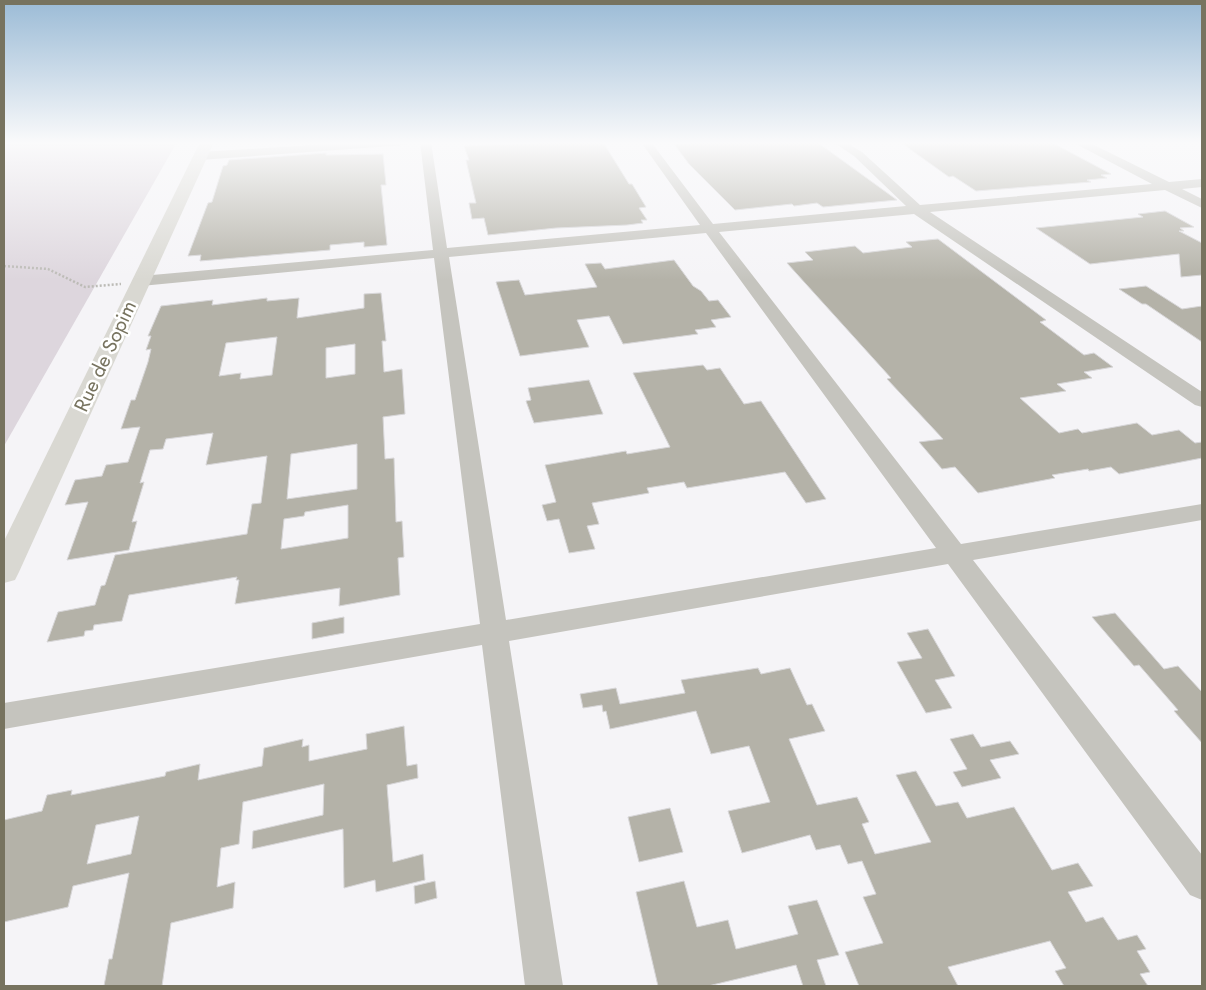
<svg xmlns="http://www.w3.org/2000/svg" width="1206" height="990" font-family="Jost,sans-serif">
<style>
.green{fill:#ddd6dd}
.building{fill:#b4b2a8;stroke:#d7d6d8;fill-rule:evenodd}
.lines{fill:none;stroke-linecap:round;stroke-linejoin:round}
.path{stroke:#bcbbb6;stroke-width:2.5;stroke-dasharray:2 2;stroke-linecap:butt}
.street{fill:#c5c4be;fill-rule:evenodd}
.secondary{fill:#d9d8d2;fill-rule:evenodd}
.labels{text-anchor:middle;stroke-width:5;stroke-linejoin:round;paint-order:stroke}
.street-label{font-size:20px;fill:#77735f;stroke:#fff}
</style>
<rect width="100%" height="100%" fill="#f5f4f7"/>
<!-- green -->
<path class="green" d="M4 142H177L4 446Z"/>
<!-- building -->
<path class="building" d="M549 142H603L629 184H632L646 207 639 208 647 220H641L643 223 627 225 556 228 488 235 484 218 472 219 469 203H476L466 160H469L464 146Z
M698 142H817L897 200 823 207 817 203 794 206 792 204 735 210 689 164 674 144Z
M900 142H1051L1111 174 1101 175 1107 178 1087 180 1091 182 976 191 953 176 949 177Z
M326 153V155L383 154 386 185H381L387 245 364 247V242L330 245V250L200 261 201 255 188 256 208 203 212 202 223 166 227 165 229 160Z
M1165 211 1194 227 1180 228 1184 231H1179L1202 243V275L1181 277 1179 254 1090 264 1036 228 1143 217 1138 214Z
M938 239 1046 320 1040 322 1084 355 1094 353 1113 367 1084 372 1092 378 1057 384 1066 391 1020 398 1059 433 1078 429 1082 433 1137 423 1152 435 1179 430 1195 443 1202 442V458L1119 474 1111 467 1089 471 1088 469 1052 475 1055 478 978 493 955 467 942 469 919 442 943 439 887 379 891 378 787 263 813 260 805 252 855 246 863 253 912 247 906 242Z
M674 260 693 286 701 291 709 301 718 300 731 317 711 320 716 327 695 330 698 334 623 344 609 316 577 320 589 347 520 356 496 282 519 280 525 295 597 287 585 264 601 263 605 269Z
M1146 286 1182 309 1202 306V342L1146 304H1142L1119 289Z
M381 293 386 341H382L384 372 402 369 405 414 383 417 385 459 394 458 396 522 402 521 404 557 398 558 400 595 339 606 340 588 235 604 239 580H236L237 577 129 595 122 621 94 625 93 630 85 631 84 636 47 642 58 612 95 605 101 586 105 585 115 555 247 534 252 504 261 503 267 456 206 465 213 433 166 439 163 449 150 450 140 483 144 482 132 522 137 521 129 550 67 560 88 502 65 505 75 480 102 476 106 465 128 462 140 427 121 429 131 400H135L148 362 151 349 146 350 151 336H148L161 306 213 300 212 305 267 298V301L299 298 297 318 364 308V294ZM277 337 272 375 240 379 241 373 219 376 226 343ZM355 344V374L326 378V348ZM357 444V489L287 499 291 454ZM348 505V538L281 549 284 519 304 516 305 512Z
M703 365 707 370 720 368 744 404 761 401 826 499 806 503 785 472 687 488 684 482 647 488 649 493 592 503 599 524 587 526 595 549 569 553 559 519 547 521 542 505 556 502 545 465 626 451 627 454 670 447 633 373Z
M589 380 603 414 534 423 526 401 531 400 528 388Z
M1115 613 1164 669 1178 666 1202 692V743L1174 711 1178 710 1139 665 1134 666 1092 617Z
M344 617V633L312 639V623Z
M928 629 955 676 935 680 952 708 926 713 897 662 922 658 907 633Z
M758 668 761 674 790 668 807 705 812 704 825 731 789 739 817 805 857 797 869 822 862 824 875 854 931 842 896 775 916 771 936 806 958 802 967 818 1014 807 1052 870 1078 863 1093 886 1068 892 1086 922 1103 917 1118 940 1137 935 1146 949 1137 951 1150 972 1140 974 1148 986H1064L1055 971 1066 968 1050 941 948 967 958 986H859L845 952 883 943 863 897 876 894 862 861 848 864 840 845 816 850 810 835 742 853 728 811 770 802 749 746 711 754 696 711 610 729 606 711 603 712 602 705 583 708 580 694 616 688 620 704 685 693 681 680Z
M404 726 407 766 417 764 418 778 387 785 393 862 423 854 425 880 376 892 375 880 344 888 343 829 252 849 253 831 323 815 324 784 243 802 239 844 221 848 217 887 235 882 233 908 171 923 162 986H104L109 959H112L129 873 73 886 68 907 4 922V820L42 811 47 795 72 790 71 795 165 776 166 772 200 764 198 780 262 766 264 748 303 739 302 747 309 745V761L367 749 366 734ZM139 816 131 854 87 864 96 825Z
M973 734 981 747 1010 741 1019 754 990 760 1001 778 962 787 953 772 967 769 950 739Z
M670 808 683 852 639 862 628 817Z
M435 881 437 898 415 904 414 886Z
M684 881 697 927 728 920 736 949 798 934 788 906 817 900 839 955 817 960 826 986H803L796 965 708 986H658L636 892Z"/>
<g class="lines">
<!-- path -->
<path class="path" d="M4 266 48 269 85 287 121 284"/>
<!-- street -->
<path class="street" d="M361 142H411L405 145 200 160 194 156 200 152Z
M420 142H431L447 248 700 225 641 142H651L713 224 906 206 854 156 833 142H845L862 152 920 205 1152 184 1076 144 1075 142H1088L1169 182 1202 179V187L1182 189 1202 199V208L1165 190 930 212 1202 392V407L1195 405 914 214 719 232 961 544 1202 504V520L973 560 1202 855V900L1190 895 948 564 509 641 563 986H525L482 645 4 729V703L480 624 434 258 141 286 133 281 141 276 433 250ZM706 233 936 548 506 620 449 257Z"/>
<!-- secondary -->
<path class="secondary" d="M200 142H214L19 572 15 580 4 583V541Z"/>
</g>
<!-- sky -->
<linearGradient id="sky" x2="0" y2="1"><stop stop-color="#9bbbd6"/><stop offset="0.51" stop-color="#fafafb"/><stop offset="1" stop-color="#fafafb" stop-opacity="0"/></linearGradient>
<rect width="1206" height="280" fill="url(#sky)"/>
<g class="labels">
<!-- street labels -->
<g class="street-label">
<text transform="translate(105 356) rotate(-65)" y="7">Rue de Sopim</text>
</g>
</g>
<!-- border -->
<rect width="1206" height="990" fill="none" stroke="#77735f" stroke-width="10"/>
</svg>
